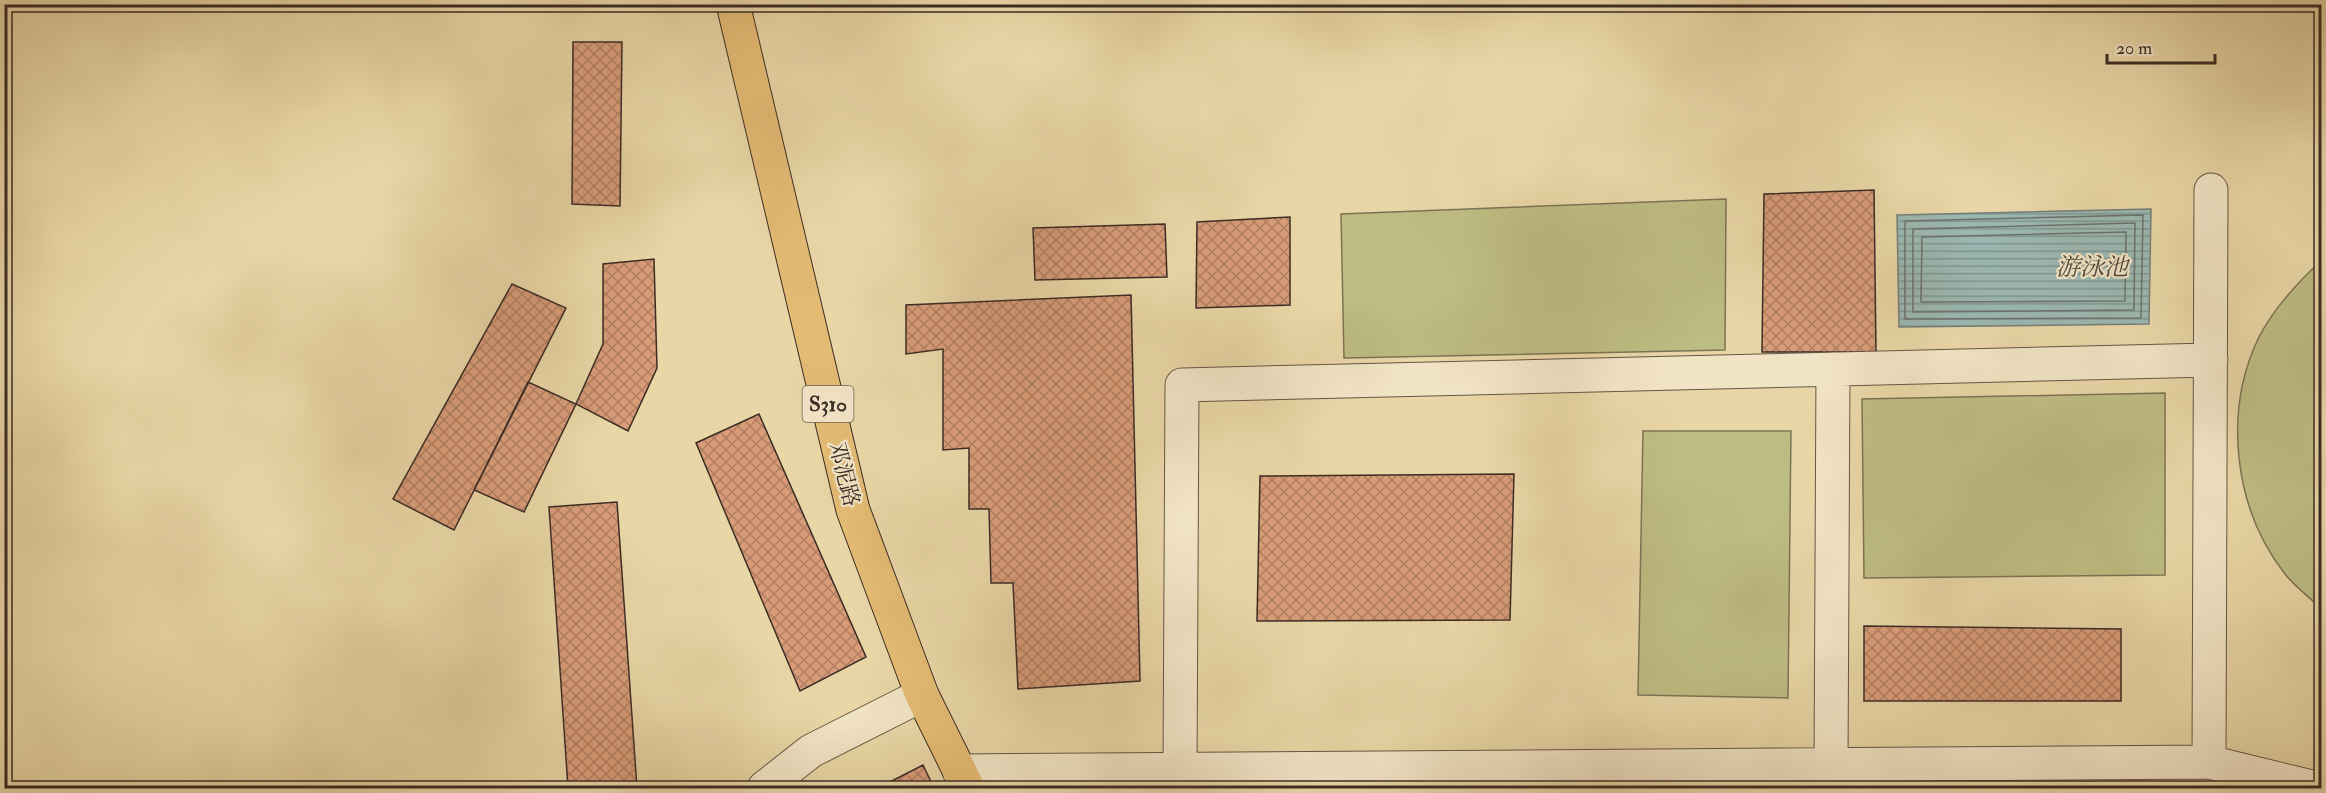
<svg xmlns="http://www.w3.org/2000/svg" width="2326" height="793" font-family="'IM FELL Double Pica','Noto Serif SC',serif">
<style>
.grass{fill:#bdbc82;stroke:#7c7454;stroke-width:1.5}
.water{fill:url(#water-rules);stroke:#757f79;stroke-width:1.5}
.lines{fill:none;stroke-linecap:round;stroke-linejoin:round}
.shore{stroke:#6b726b;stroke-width:1.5}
.building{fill:url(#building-cross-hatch);stroke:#3b2c25;stroke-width:1.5}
.minor-casing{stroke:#665645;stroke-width:35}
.major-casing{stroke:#3b2c25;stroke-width:35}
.minor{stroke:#f1e4c5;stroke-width:33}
.major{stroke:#e4bb73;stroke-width:33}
.labels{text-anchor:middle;stroke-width:4.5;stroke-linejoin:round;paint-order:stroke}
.shield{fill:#f1e4c5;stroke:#726355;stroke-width:1.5}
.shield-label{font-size:21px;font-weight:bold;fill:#3b2c25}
.street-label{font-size:22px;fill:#3b2c25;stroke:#f1e4c5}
.water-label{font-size:24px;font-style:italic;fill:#4e4841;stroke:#f1e4c5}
</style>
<defs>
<pattern id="water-rules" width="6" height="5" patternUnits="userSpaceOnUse" patternTransform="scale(1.5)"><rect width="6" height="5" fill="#9bb7b1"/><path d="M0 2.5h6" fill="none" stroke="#809590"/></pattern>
<pattern id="building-cross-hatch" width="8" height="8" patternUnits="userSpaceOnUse" patternTransform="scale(1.5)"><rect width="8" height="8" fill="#d89c78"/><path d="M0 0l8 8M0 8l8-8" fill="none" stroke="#b07f62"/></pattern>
</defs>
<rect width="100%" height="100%" fill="#e9d6a6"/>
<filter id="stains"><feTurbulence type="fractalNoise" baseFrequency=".00333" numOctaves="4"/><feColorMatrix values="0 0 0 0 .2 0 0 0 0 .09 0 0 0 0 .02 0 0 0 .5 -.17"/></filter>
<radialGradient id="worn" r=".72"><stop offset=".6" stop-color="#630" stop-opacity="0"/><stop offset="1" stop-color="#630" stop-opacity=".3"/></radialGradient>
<!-- grass -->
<path class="grass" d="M1726 199 1725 350 1344 358 1341 214Z
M2321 261V260V609C2310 597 2295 587 2285 574 2234 509 2223 413 2258 339 2273 309 2297 283 2321 261Z
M2165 393V575L1864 578 1862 399Z
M1643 431H1791L1788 698 1638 695Z"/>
<!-- water -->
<path class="water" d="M2151 209 2149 324 1899 327 1897 215Z"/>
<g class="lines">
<!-- shore -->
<path class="shore" d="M2143 215 2141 318 1905 319V221Z
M2135 223 2134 310 1913 312V229Z
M2126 232 2125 301 1921 302 1922 237Z"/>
</g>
<!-- building -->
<path class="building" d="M573 42H622L620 206 572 204Z
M1874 190 1876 352H1762L1764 194Z
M1290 217V305L1196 308 1197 222Z
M1165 224 1167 277 1035 280 1033 228Z
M654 259 657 368 628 431 576 404 603 344V264Z
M512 284 566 308 454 530 393 499Z
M1131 295 1140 681 1018 689 1013 583H991L989 509H969V448L943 450V349L906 354V305Z
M528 382 576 404 524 512 474 490Z
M759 414 866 657 800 691 696 443Z
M1514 474 1510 620 1257 621 1260 476Z
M617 502 637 788H568L549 507Z
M1864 626 2121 629V701H1864Z
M923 765 934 788H878Z"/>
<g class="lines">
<!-- minor casing -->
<g class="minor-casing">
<path id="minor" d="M2209 762 2316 788
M1831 766 1833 369
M1180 770 1182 385 2211 360
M959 771 2209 762 2211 190
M764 788 811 751 922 695"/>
</g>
<!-- major casing -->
<g class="major-casing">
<path id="major" d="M733 4 853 510 922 695 968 788"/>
</g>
<!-- minor -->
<use href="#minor" class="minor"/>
<!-- major -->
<use href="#major" class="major"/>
</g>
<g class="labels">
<!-- shield labels -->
<rect class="shield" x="802.5" y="386" width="51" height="36" rx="4.5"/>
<g class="shield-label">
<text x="828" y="411">S310</text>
</g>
<!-- street labels -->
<g class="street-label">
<text transform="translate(845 474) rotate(76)" y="8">邓泥路</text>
</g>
<!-- water labels -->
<g class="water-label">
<text x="2092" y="275">游泳池</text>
</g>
</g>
<!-- margin -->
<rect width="2326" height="793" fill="none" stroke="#e9d6a6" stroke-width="24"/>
<rect x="6" y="6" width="2314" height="781" fill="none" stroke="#3b2c25" stroke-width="3"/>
<rect x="12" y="12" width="2302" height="769" fill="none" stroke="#3b2c25" stroke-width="1.5"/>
<!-- scale -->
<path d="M2107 54v9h108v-9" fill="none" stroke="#3b2c25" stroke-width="3"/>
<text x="2116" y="54" font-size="18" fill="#3b2c25" stroke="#f1e4c5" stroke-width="4.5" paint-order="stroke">20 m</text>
<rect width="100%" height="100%" filter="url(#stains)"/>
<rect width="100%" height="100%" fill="url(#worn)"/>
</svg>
